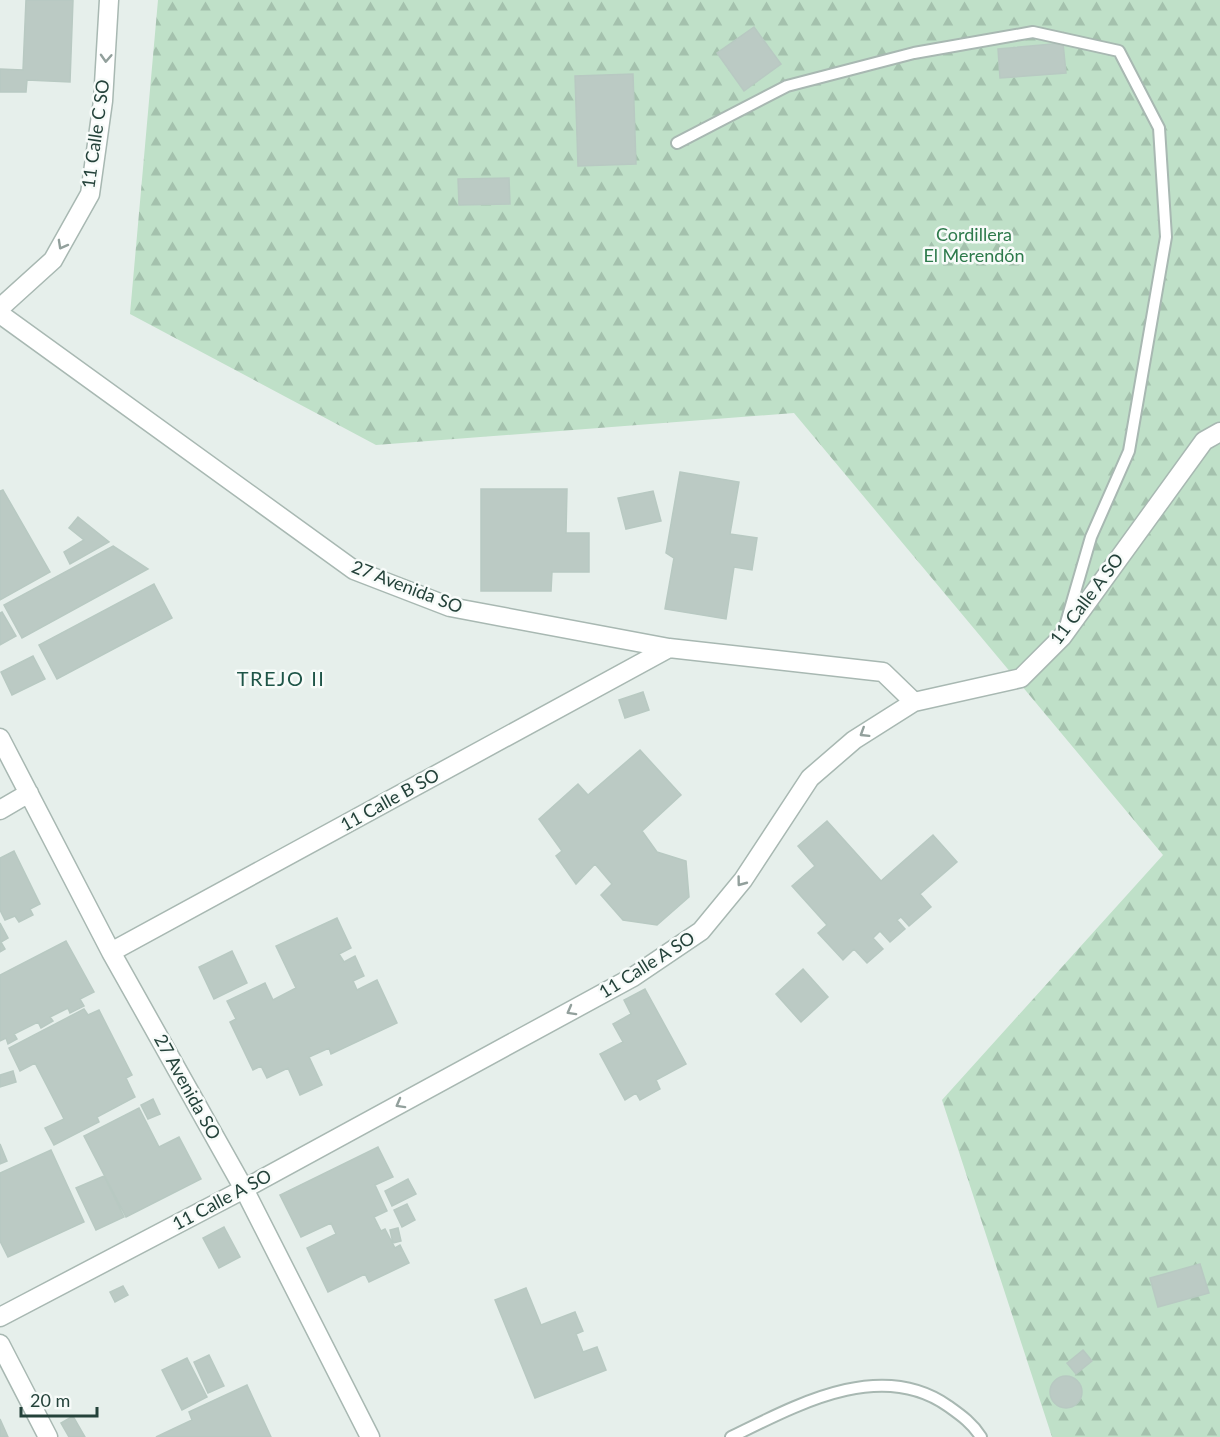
<svg xmlns="http://www.w3.org/2000/svg" width="1220" height="1437" font-family="Lato,sans-serif">
<style>
.forest{fill:url(#forest-firs)}
.building{fill:#bbcac4;stroke:#b8c9c2;stroke-width:1.5}
.lines{fill:none;stroke-linecap:round;stroke-linejoin:round}
.lane-casing{stroke:#a8b8b2;stroke-width:14}
.street-casing{stroke:#a8b8b2;stroke-width:21}
.lane{stroke:#fff;stroke-width:10}
.street{stroke:#fff;stroke-width:18}
.oneway{stroke:#92a09c}
.labels{text-anchor:middle;stroke-width:5;stroke-linejoin:round;paint-order:stroke}
.street-label{font-size:18px;fill:#24423a;stroke:#f7fbf9}
.park-label{font-size:18px;fill:#2d7a4b;stroke:#f7fbf9}
.neighbourhood-label{font-size:20px;letter-spacing:1.5px;fill:#1f5548;stroke:#f7fbf9}
</style>
<defs>
<pattern id="forest-firs" width="22" height="20" patternUnits="userSpaceOnUse" patternTransform="scale(1.5)"><rect width="22" height="20" fill="#bfe0c8"/><path d="M5 1l3.5 6h-7zM16 11l3.5 6h-7z" fill="#a4c1ad"/></pattern>
</defs>
<rect width="100%" height="100%" fill="#e6efeb"/>
<!-- forest -->
<path class="forest" d="M158 0H1220V1437H1052L942 1100 1163 855 794 413 376 445 130 314Z"/>
<!-- building -->
<path class="building" d="M26 0H73L70 82 27 80 26 92H0V69L23 70Z
M754 27 781 64 744 91 717 53Z
M1063 43 1066 73 1000 78 998 49Z
M633 74 636 164 578 166 575 76Z
M509 178 510 204 459 205 458 179Z
M680 472 739 482 730 534 757 538 752 570 734 567 726 619 665 609 674 558 666 553Z
M481 489H567L566 533H589V572H552L551 591H481Z
M3 490 50 572 0 600V491Z
M653 491 661 521 626 529 618 498Z
M78 517 109 542 70 564 64 552 84 540 69 528Z
M113 546 148 569 22 638 4 605Z
M154 584 172 618 57 679 39 645Z
M2 612 16 636 0 645V613Z
M33 656 45 679 12 695 1 672Z
M643 692 649 710 625 718 619 700Z
M640 750 681 795 642 831 657 852 686 861 689 897 657 925 623 920 601 895 612 884 595 864 576 884 556 856 562 851 539 819 578 784 588 795Z
M827 821 881 881 933 835 957 862 920 894 931 907 909 926 901 917 897 920 905 929 890 942 880 931 873 938 883 949 867 963 854 949 843 960 818 933 827 925 792 886 815 866 798 846Z
M14 851 40 904 30 909 33 915 19 922 15 916 5 920 0 910V858Z
M337 918 351 948 339 954 344 962 355 956 364 976 353 981 357 990 377 980 397 1023 331 1054 329 1048 309 1057 322 1085 300 1095 288 1068 267 1078 261 1066 253 1070 230 1022 236 1019 227 1001 265 983 273 1000 296 988 276 946Z
M0 923 8 938 1 942 5 949 0 952Z
M66 941 94 992 80 999 84 1006 70 1013 68 1008 50 1017 53 1021 41 1028 38 1022 14 1034 17 1039 8 1044 6 1038 0 1041V975Z
M232 951 247 983 214 999 199 967Z
M803 969 828 997 801 1022 776 994Z
M645 989 686 1064 656 1080 660 1089 640 1100 636 1093 625 1100 600 1054 623 1042 613 1024 631 1014 624 1000Z
M84 1009 88 1015 99 1010 132 1075 126 1078 135 1097 97 1117 99 1122 54 1145 45 1128 64 1119 35 1063 20 1071 9 1048Z
M13 1071 16 1082 0 1087V1075Z
M153 1099 160 1114 148 1119 141 1105Z
M139 1108 159 1147 179 1137 201 1179 126 1217 84 1136Z
M0 1144 7 1161 0 1164Z
M378 1147 393 1177 375 1185 387 1211 374 1217 381 1231 385 1229 395 1248 400 1245 409 1263 369 1282 365 1274 328 1292 307 1248 336 1234 331 1223 301 1237 280 1195Z
M51 1150 84 1222 8 1257 0 1241V1173Z
M104 1176 124 1217 96 1230 76 1188Z
M408 1179 416 1194 392 1206 385 1191Z
M407 1204 415 1220 402 1227 394 1210Z
M224 1227 240 1257 219 1268 203 1238Z
M398 1228 401 1241 393 1243 390 1230Z
M1200 1264 1209 1293 1158 1307 1150 1278Z
M123 1286 128 1295 115 1302 110 1292Z
M526 1288 541 1325 575 1312 583 1331 576 1334 583 1352 597 1347 606 1370 535 1398 495 1300Z
M1083 1350 1092 1361 1076 1374 1067 1363Z
M209 1355 224 1386 208 1393 194 1362Z
M187 1358 207 1397 182 1410 162 1370Z
M1050 1392a16 16 0 1 1 32 0a16 16 0 1 1-32 0Z
M247 1385 271 1437H156L192 1420 189 1412Z
M73 1416 85 1437H69L61 1423Z
M0 1419 8 1437H0Z"/>
<g class="lines">
<!-- lane casing -->
<g class="lane-casing">
<path id="lane" d="M677 143 787 86 914 53 1033 32 1119 51 1159 128 1166 237 1129 451 1091 537 1066 623
M731 1437C795 1406 880 1358 948 1406 962 1416 972 1423 981 1437"/>
</g>
<!-- street casing -->
<g class="street-casing">
<path id="street" d="M0 308 53 260 90 194 103 101 109 0
M0 314 354 570 450 607 669 648 883 672 914 702
M0 738 111 952 244 1189 370 1437
M0 810 29 793
M111 952 669 648
M0 1317 244 1189 633 977 701 931 743 880 810 778 854 740 914 702 1021 678 1062 637 1204 441 1220 432
M0 1344 48 1437"/>
</g>
<!-- lane -->
<use href="#lane" class="lane"/>
<!-- street -->
<use href="#street" class="street"/>
</g>
<!-- one-way arrows -->
<defs><path id="oneway-chevron" d="M-2-3.5L2.5 0L-2 3.5" fill="none" stroke-width="1.6" stroke-linecap="round" stroke-linejoin="round" transform="scale(1.5)"/></defs>
<g class="oneway">
<use href="#oneway-chevron" transform="translate(106 58) rotate(93)"/>
<use href="#oneway-chevron" transform="translate(62 245) rotate(119)"/>
<use href="#oneway-chevron" transform="translate(864 733) rotate(148)"/>
<use href="#oneway-chevron" transform="translate(741 882) rotate(127)"/>
<use href="#oneway-chevron" transform="translate(571 1011) rotate(151)"/>
<use href="#oneway-chevron" transform="translate(400 1104) rotate(151)"/>
</g>
<g class="labels">
<!-- street labels -->
<g class="street-label">
<text transform="translate(96 134) rotate(-82)" y="6">11 Calle C SO</text>
<text transform="translate(407 587) rotate(21)" y="6">27 Avenida SO</text>
<text transform="translate(1087 599) rotate(-53)" y="6">11 Calle A SO</text>
<text transform="translate(390 800) rotate(-29)" y="6">11 Calle B SO</text>
<text transform="translate(647 965) rotate(-32)" y="6">11 Calle A SO</text>
<text transform="translate(187 1087) rotate(61)" y="6">27 Avenida SO</text>
<text transform="translate(222 1200) rotate(-28)" y="6">11 Calle A SO</text>
</g>
<!-- park labels -->
<g class="park-label">
<text x="974" y="241">Cordillera<tspan x="974" dy="21">El Merendón</tspan></text>
</g>
<!-- neighbourhood labels -->
<g class="neighbourhood-label">
<text x="281" y="686">TREJO II</text>
</g>
</g>
<!-- scale -->
<path d="M21 1407v9h76v-9" fill="none" stroke="#24423a" stroke-width="3"/>
<text x="30" y="1407" font-size="18" fill="#24423a" stroke="#f7fbf9" stroke-width="4.5" paint-order="stroke">20 m</text>
</svg>
